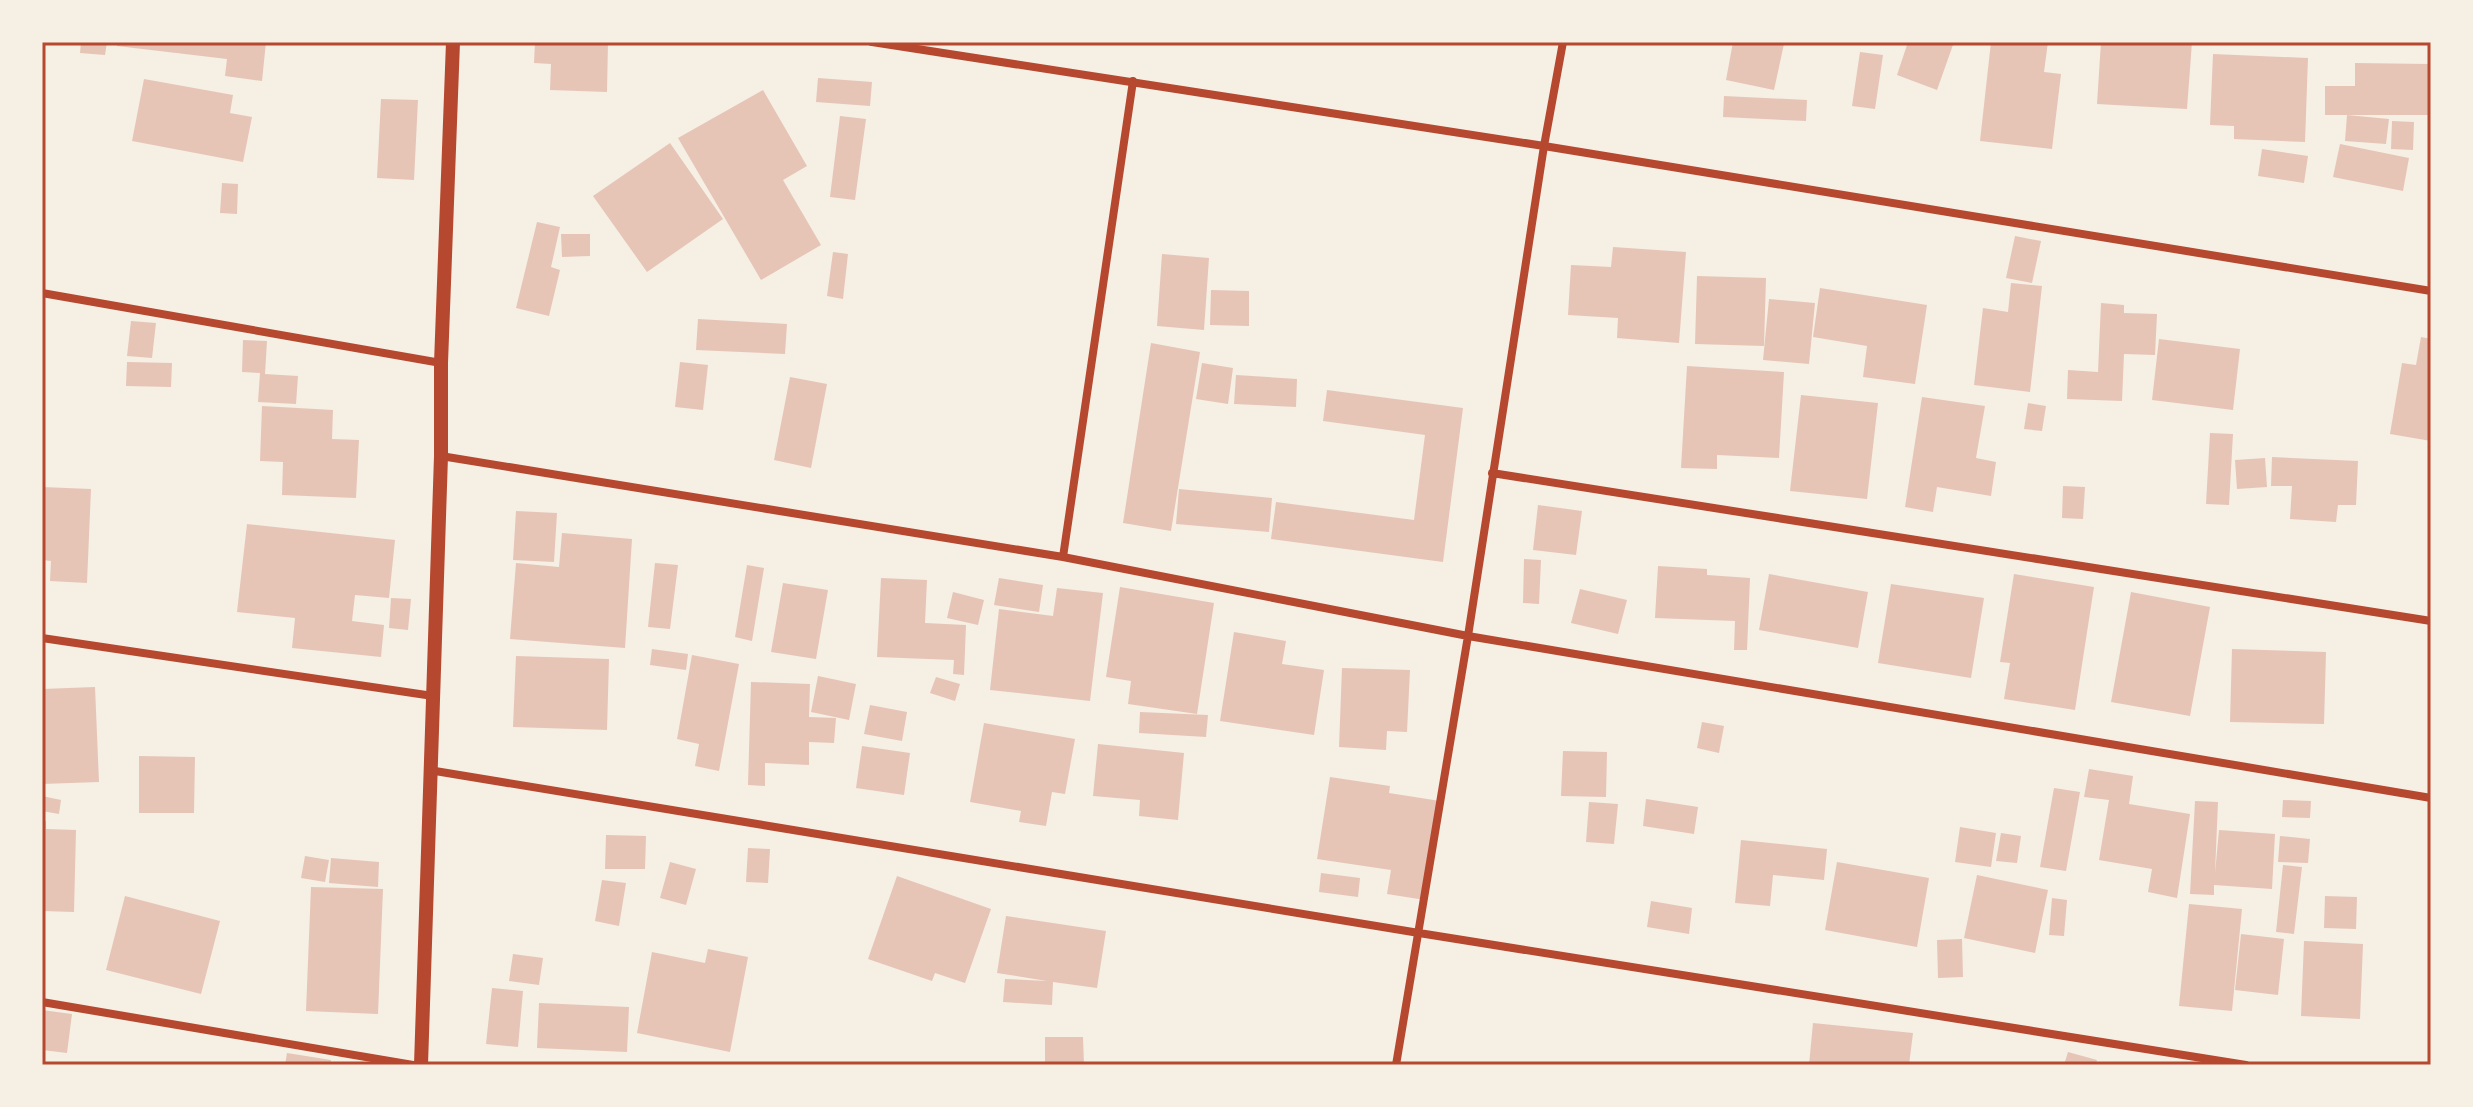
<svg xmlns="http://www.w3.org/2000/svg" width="2473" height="1107" font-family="Overpass,sans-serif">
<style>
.building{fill:#e6c5b7}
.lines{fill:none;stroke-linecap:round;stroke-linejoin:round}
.minor{stroke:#b5482f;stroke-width:8}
.tertiary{stroke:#b5482f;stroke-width:14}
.neatline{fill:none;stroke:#b5482f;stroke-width:3}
</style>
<rect width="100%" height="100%" fill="#f6efe4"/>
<!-- building -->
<path class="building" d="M81 42H107L105 55 80 53Z
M117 42H266L262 81 225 76 227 59 117 46Z
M535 42H608L607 92 550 90 551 64 534 63Z
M1733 42 1784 44 1774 90 1726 80Z
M1908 42H1954L1937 90 1897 75Z
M1991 42H2048L2044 72 2061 74 2052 149 1980 141Z
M2101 42H2192L2187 109 2097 104Z
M1860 52 1883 55 1875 109 1852 106Z
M2213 54 2308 58 2305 142 2234 139V126L2210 125Z
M2355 63 2429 64 2428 115H2325V86H2355Z
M818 78 872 82 870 106 816 102Z
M144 79 233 95 230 113 252 117 243 162 132 141Z
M763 90 807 166 783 180 821 245 761 280 678 138Z
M1724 96 1807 100 1806 121 1723 117Z
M381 99 418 100 414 180 377 178Z
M2347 115 2389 119 2386 144 2345 141Z
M840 116 866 119 855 200 830 197Z
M2392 121 2414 122 2413 150 2391 149Z
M670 143 723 219 647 272 593 196Z
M2340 144 2409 158 2403 191 2333 177Z
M2262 149 2308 156 2304 183 2258 176Z
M222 183 238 184 237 214 220 213Z
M537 222 560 227 551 267 560 270 549 316 516 308Z
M561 234H590V256L562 257Z
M2015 236 2041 241 2032 283 2006 278Z
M1613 247 1686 252 1679 343 1617 338 1618 318 1568 315 1571 265 1611 267Z
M833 252 848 254 843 299 827 296Z
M1162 254 1209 258 1204 330 1157 326Z
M1697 276 1766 278 1764 346 1695 344Z
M2011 283 2042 286 2030 392 1974 385 1983 308 2008 312Z
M1820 288 1927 305 1915 384 1863 377 1867 346 1813 337Z
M1211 290 1249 291V326L1210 325Z
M1769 299 1815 303 1809 364 1763 360Z
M2101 303 2124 305V313L2157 314 2155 355 2124 354 2122 401 2067 399 2068 370 2098 372Z
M698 319 787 324 785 354 696 350Z
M131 321 156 323 152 358 127 356Z
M2421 337 2431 339V441L2390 434 2402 363 2416 365Z
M2159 339 2240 349 2233 410 2152 400Z
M243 340 267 341 265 374 298 376 296 404 258 402 260 373 242 372Z
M1151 343 1200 352 1171 531 1123 523Z
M127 362 172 363 171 387 126 386Z
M680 362 708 365 703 410 675 407Z
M1202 363 1233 368 1228 404 1196 399Z
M1687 366 1784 372 1779 458 1717 455V469L1681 468Z
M1236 375 1297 379 1296 407 1234 404Z
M790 377 827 384 811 468 774 460Z
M1327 390 1463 408 1443 562 1271 539 1276 502 1414 520 1425 435 1323 421Z
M1801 395 1878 403 1867 499 1790 491Z
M1922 397 1985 406 1976 458 1996 462 1991 496 1937 487 1933 512 1905 507Z
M2028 403 2046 406 2042 431 2024 429Z
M262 406 333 410 332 439 359 440 356 498 282 495 283 462 260 461Z
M2210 433 2233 434 2229 505 2206 504Z
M2272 457 2358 461 2356 505H2338L2336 522 2290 519 2292 486H2271Z
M2265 458 2267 487 2237 489 2235 460Z
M2063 486 2085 487 2083 519 2062 518Z
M42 487 91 489 87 583 50 581 51 561 42 560Z
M1179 489 1272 498 1269 532 1176 524Z
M1538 505 1582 511 1576 555 1533 550Z
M516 511 557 513 554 562 513 560Z
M247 524 395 540 389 598 355 595 352 621 384 625 381 657 292 648 295 618 237 612Z
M562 533 632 539 625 648 510 639 516 563 559 567Z
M1524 559 1541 560 1539 604 1523 603Z
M655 563 678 565 670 629 648 627Z
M747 565 764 568 752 641 735 637Z
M1658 566 1707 569V575L1750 578 1747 650H1734L1735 621 1655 618Z
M1769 574 1868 592 1858 648 1759 630Z
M2014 574 2094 587 2075 710 2004 699 2010 663 2000 662Z
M881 578 927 580 925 623 966 625 964 675 953 674 954 660 877 657Z
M999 578 1043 585 1039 612 994 605Z
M783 583 828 590 816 659 771 652Z
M1891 584 1984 598 1971 678 1878 663Z
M1120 587 1214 603 1197 714 1128 704 1131 681 1106 677Z
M1057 588 1103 593 1090 701 990 690 999 609 1053 616Z
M1580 589 1627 600 1618 634 1571 623Z
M953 592 984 600 978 625 947 618Z
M2131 592 2210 607 2190 716 2111 702Z
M391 598 411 599 408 630 389 628Z
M1234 632 1286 641 1282 664 1324 670 1314 735 1220 721Z
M652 649 688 654 686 670 650 665Z
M2232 649 2326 652 2324 724 2230 722Z
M692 655 739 664 719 771 695 766 699 744 677 739Z
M516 656 609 659 607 730 513 727Z
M1342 668 1410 670 1407 732 1387 731 1386 750 1339 747Z
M818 676 856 684 849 720 811 712Z
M936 677 960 684 955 701 930 693Z
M751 682 810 684 809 717 836 718 834 743 809 742V765L765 763V786L748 785Z
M95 687 99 782 42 784V689Z
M870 705 907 712 902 741 864 734Z
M1140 712 1208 715 1206 737 1139 733Z
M1702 722 1724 726 1719 753 1697 748Z
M984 723 1075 739 1065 794 1052 792 1046 826 1019 822 1021 811 970 802Z
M1098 744 1184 753 1178 820 1139 816 1140 800 1093 796Z
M862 746 910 753 904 795 856 788Z
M1563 751 1607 752 1606 797 1561 796Z
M139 756 195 757 194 813H139Z
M2089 769 2133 776 2129 804 2190 814 2177 898 2148 892 2152 869 2099 860 2109 800 2084 797Z
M1330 777 1390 786 1389 793 1440 801 1425 900 1387 894 1391 870 1317 859Z
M2054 788 2080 792 2066 871 2040 867Z
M42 796 61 800 59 814 42 811Z
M1646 799 1698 807 1694 834 1643 826Z
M2283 800 2311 801 2310 818 2282 817Z
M2195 801 2218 802 2215 873 2219 830 2275 834 2272 889 2214 885V895L2190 894Z
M1589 802 1618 804 1614 844 1586 842Z
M42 821H46V829L76 830 74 912 42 911Z
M1960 827 1996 833 1991 867 1955 862Z
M2001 833 2021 836 2017 863 1996 861Z
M606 835 646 836 645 869H605Z
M2280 836 2310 839 2308 863 2278 862Z
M1741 840 1827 849 1824 880 1773 875 1770 906 1735 903Z
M748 848 770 849 768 883 746 882Z
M305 856 329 860 325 882 301 878Z
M331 858 379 862 378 887 329 883Z
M670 862 696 869 686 905 660 898Z
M1837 862 1929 878 1917 947 1825 930Z
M2283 865 2302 867 2294 934 2276 932Z
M1321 873 1360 878 1358 897 1319 892Z
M1977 875 2048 890 2035 953 1964 938Z
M897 876 991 909 965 983 935 973 932 981 868 959Z
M602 880 626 883 619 926 595 921Z
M311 887 383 889 378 1014 306 1011Z
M125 896 220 921 201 994 106 970Z
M2325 896 2357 897 2356 929 2324 928Z
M2052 898 2067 900 2064 936 2049 935Z
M1651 901 1692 908 1689 934 1647 927Z
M2189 904 2242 909 2232 1011 2179 1006Z
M1006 916 1106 931 1097 988 1053 982 1052 1005 1003 1002 1005 979 1047 981 997 973Z
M2241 934 2284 939 2278 995 2235 990Z
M1962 939 1963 977 1938 978 1937 940Z
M2304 941 2363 944 2360 1019 2301 1016Z
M708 949 748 957 730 1052 637 1033 652 952 705 963Z
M513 954 543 958 539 985 509 981Z
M492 988 523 991 518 1047 486 1044Z
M539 1003 629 1007 627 1052 537 1048Z
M42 1010 72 1014 67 1053 42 1050Z
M1813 1023 1913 1033 1909 1065H1809Z
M1045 1037H1083L1084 1065H1045Z
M2068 1052 2097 1060 2095 1065H2064Z
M287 1053 331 1060 330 1065H285Z"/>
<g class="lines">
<!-- minor -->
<path class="minor" d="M872 42 1544 146 2431 291
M42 293 441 363
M441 456 1063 557 1468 636 2431 798
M1492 473 2431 621
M1063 557 1133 81
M42 638 433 696
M429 770 1419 933 2246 1065
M42 1002 413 1065
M1396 1065 1468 636 1544 146 1563 42"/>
<!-- tertiary -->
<path class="tertiary" d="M421 1065 441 456V363L453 42"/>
</g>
<!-- border -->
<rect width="2473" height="1107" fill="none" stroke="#f6efe4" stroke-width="88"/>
<rect x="44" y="44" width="2385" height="1019" class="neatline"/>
</svg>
